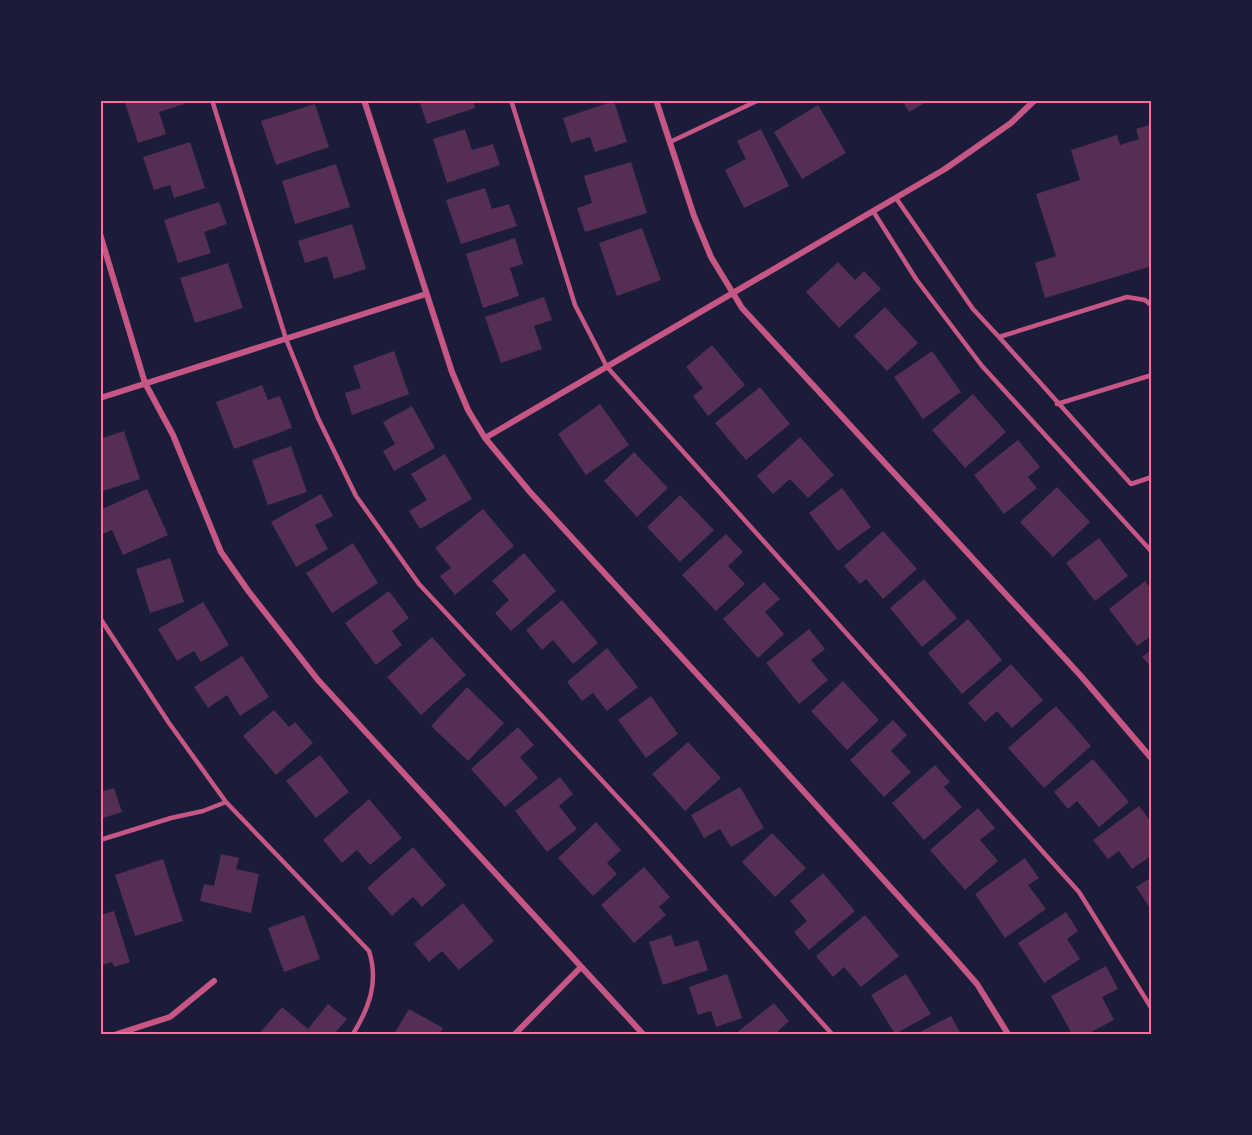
<svg xmlns="http://www.w3.org/2000/svg" width="1252" height="1135" font-family="Georgia,serif">
<style>
.building{fill:#542f53}
.lines{fill:none;stroke-linecap:round;stroke-linejoin:round}
.service{stroke:#c65784;stroke-width:4.5}
.minor{stroke:#c65784;stroke-width:6}
.neatline{fill:none;stroke:#ff6b9d;stroke-width:2}
</style>
<rect width="100%" height="100%" fill="#1b1b3a"/>
<!-- building -->
<path class="building" d="M124 100H183L184 104 159 112 166 134 138 143Z
M419 100H473L475 108 427 124Z
M902 100H930L909 112Z
M614 101 627 142 595 152 590 137 571 143 563 118Z
M315 104 329 147 276 165 261 121Z
M818 105 846 153 802 179 774 132Z
M1152 124V266L1045 298 1035 263 1056 256 1036 194 1080 180 1071 150 1117 135 1120 145 1139 139 1136 129Z
M465 129 472 150 493 144 500 165 447 183 433 139Z
M761 129 789 186 744 208 725 170 746 159 737 141Z
M190 142 205 188 174 198 170 185 154 190 143 157Z
M631 162 647 213 585 232 577 208 592 203 584 176Z
M336 164 350 207 295 224 282 181Z
M485 188 492 209 509 204 517 226 461 244 446 200Z
M219 202 227 224 204 232 211 253 178 263 164 220Z
M352 224 366 269 334 279 327 256 305 263 298 241Z
M642 228 661 280 617 296 599 243Z
M515 238 523 264 510 268 519 296 483 308 466 254Z
M838 262 855 280 864 271 881 289 839 328 806 292Z
M228 263 243 308 195 323 180 278Z
M544 297 552 320 534 326 542 349 501 363 485 317Z
M885 307 918 343 887 371 854 336Z
M712 345 745 385 708 416 693 396 703 388 686 367Z
M394 351 409 394 352 415 345 393 361 388 353 366Z
M932 351 961 392 923 419 894 377Z
M262 385 268 400 280 396 292 428 234 449 216 402Z
M760 387 790 424 746 460 715 423Z
M973 394 1006 432 965 468 932 430Z
M600 404 629 445 586 475 558 434Z
M412 406 435 448 394 471 383 451 395 444 383 422Z
M124 431 140 479 100 492V439Z
M800 437 834 475 808 498 790 479 773 494 757 476Z
M1018 440 1040 467 1028 477 1037 488 1004 514 974 475Z
M291 446 307 492 268 505 252 460Z
M634 452 668 488 637 517 604 481Z
M445 454 472 499 420 529 409 511 427 500 411 474Z
M1057 487 1090 522 1053 557 1020 522Z
M842 488 871 527 838 551 809 513Z
M147 489 168 535 123 555 112 530 100 535V510Z
M321 494 333 516 315 525 328 549 296 567 271 522Z
M680 495 714 530 680 562 647 527Z
M483 509 514 546 455 595 440 576 451 568 435 548Z
M883 531 917 569 883 599 866 579 860 584 844 566Z
M726 534 743 552 728 566 745 584 716 611 682 575Z
M1099 538 1128 576 1095 601 1066 563Z
M353 543 378 583 332 613 306 573Z
M524 553 556 591 511 631 495 613 509 600 492 581Z
M170 558 184 602 150 613 136 569Z
M924 579 957 618 922 647 890 608Z
M1145 581 1152 590V635L1137 646 1109 609Z
M764 582 780 599 765 612 784 634 758 658 723 619Z
M389 591 409 618 392 631 402 645 376 665 345 623Z
M562 600 598 643 573 664 553 640 542 650 526 630Z
M203 602 229 645 201 662 194 651 177 661 158 629Z
M968 619 1002 660 962 694 928 653Z
M809 629 825 649 811 660 828 680 799 704 766 663Z
M432 637 466 675 421 715 387 677Z
M607 648 638 687 607 711 593 693 582 701 567 682Z
M1152 649V668L1142 657Z
M242 656 269 697 240 716 227 695 208 708 194 687Z
M1011 664 1043 700 1012 728 997 711 985 722 968 703Z
M843 681 879 720 847 750 811 711Z
M467 687 504 723 468 761 431 726Z
M651 696 678 734 646 758 618 720Z
M1056 706 1091 746 1044 788 1008 748Z
M274 710 289 727 295 722 313 743 276 775 243 736Z
M893 720 907 735 891 751 911 772 884 797 850 760Z
M518 727 534 745 520 757 538 778 505 807 471 769Z
M688 742 721 778 685 811 652 774Z
M320 755 349 792 316 818 286 781Z
M1093 759 1129 802 1099 827 1077 801 1068 809 1054 792Z
M935 765 950 782 944 787 962 807 924 840 892 803Z
M560 777 573 794 559 806 577 829 547 852 515 811Z
M740 787 764 828 731 847 720 829 704 838 691 815Z
M114 788 122 812 100 819V792Z
M369 799 402 838 370 865 357 850 342 863 323 840Z
M1139 806 1152 823V855L1132 869 1119 851 1108 859 1093 840Z
M978 808 995 828 980 840 998 861 965 890 930 850Z
M596 822 621 850 607 863 617 874 593 896 558 858Z
M772 833 806 868 775 897 742 862Z
M413 847 446 885 422 907 413 897 392 916 367 888Z
M221 854 239 858 236 869 259 874 251 913 200 901 204 884 214 886Z
M1025 858 1039 878 1028 885 1046 909 1005 938 975 894Z
M163 859 183 921 135 936 115 875Z
M644 867 670 897 659 907 666 915 634 943 601 905Z
M823 873 855 911 809 950 794 932 807 921 790 901Z
M1152 877V911L1136 887Z
M463 903 494 941 459 970 442 951 429 962 414 944Z
M114 911 130 962 114 967 112 962 100 966V915Z
M1066 912 1078 931 1067 939 1080 959 1044 983 1018 943Z
M304 915 320 959 284 972 268 928Z
M865 915 899 956 861 987 844 967 833 977 816 956Z
M671 935 675 947 698 940 708 970 663 985 649 942Z
M1106 966 1118 989 1102 997 1114 1020 1087 1034H1072L1051 996Z
M727 974 742 1018 716 1027 711 1011 698 1015 689 987Z
M906 974 931 1014 895 1034 871 995Z
M774 1003 789 1021 776 1033 777 1034H735Z
M328 1004 347 1019 334 1034H259L282 1007 308 1029Z
M409 1009 443 1028 439 1034H394Z
M951 1016 961 1034H916Z"/>
<g class="lines">
<!-- service -->
<path class="service" d="M212 100 286 339 318 418 356 496 419 584 649 831 832 1034
M511 100 575 305 607 367 1079 892 1152 1009
M670 142 759 100
M896 198 973 309 999 337
M873 211 916 279 982 366 1152 552
M1152 306 1145 300 1127 297 999 337 1131 484 1152 477
M1057 404 1152 375
M100 618 169 723 226 802 369 951C379 982 369 1008 353 1034
M100 840 171 818 203 811 226 802"/>
<!-- minor -->
<path class="minor" d="M364 100 452 372 468 410 485 438 530 492 730 710 949 952 977 984 1008 1034
M656 100 694 216 711 257 742 308 1081 676 1152 759
M100 234 145 383 173 435 221 552 249 592 318 680 643 1034
M100 398 426 294
M485 438 945 169 1011 123 1035 100
M117 1034 170 1017 214 981
M515 1034 580 968"/>
</g>
<!-- border -->
<rect width="1252" height="1135" fill="none" stroke="#1b1b3a" stroke-width="204"/>
<rect x="102" y="102" width="1048" height="931" class="neatline"/>
</svg>
